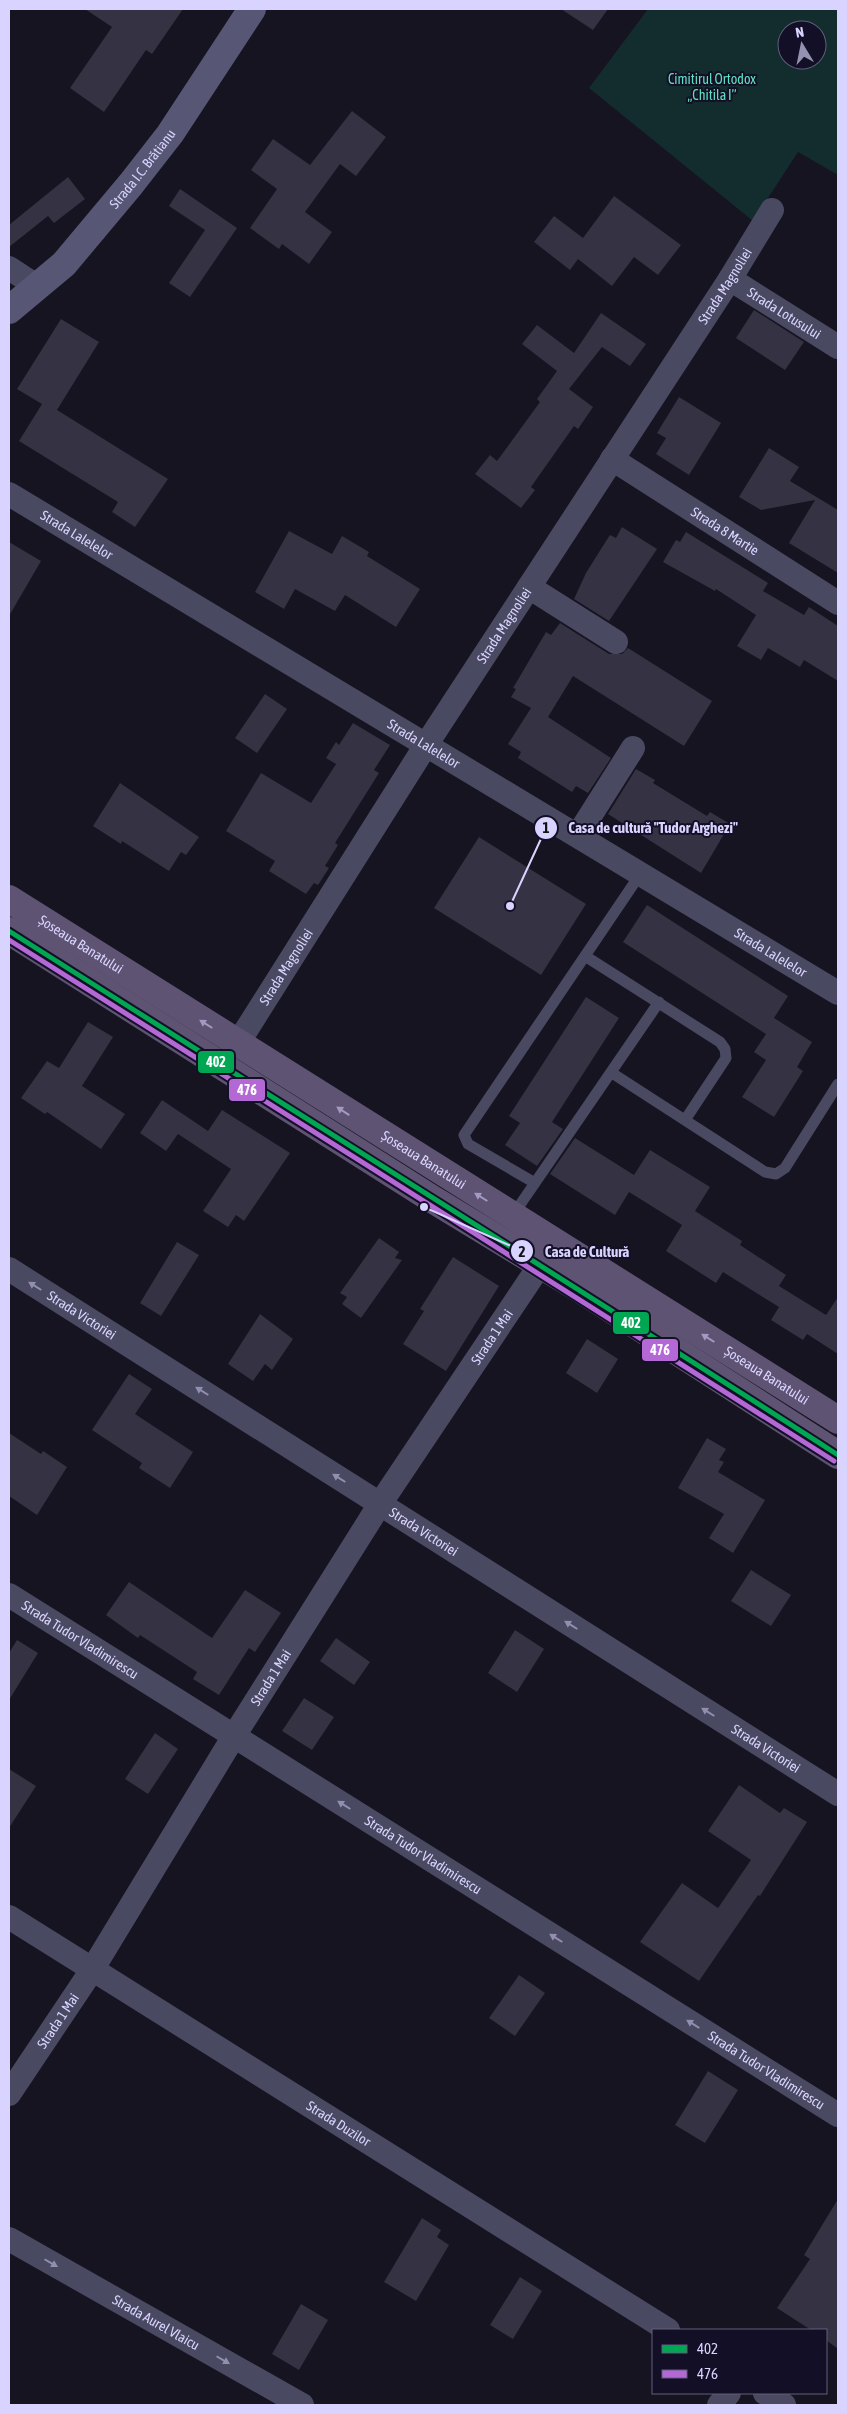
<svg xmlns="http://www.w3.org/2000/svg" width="847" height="2414" font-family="'Asap Condensed',sans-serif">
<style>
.green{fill:#132c2d;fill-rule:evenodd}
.building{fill:#343243}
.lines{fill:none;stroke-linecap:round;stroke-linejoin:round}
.service{stroke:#4a4962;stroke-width:11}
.minor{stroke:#4a4962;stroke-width:24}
.secondary{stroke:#575674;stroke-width:28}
.primary{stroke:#5e5373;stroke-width:28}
.bus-1-casing{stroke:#130f26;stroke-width:9}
.bus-2-casing{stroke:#130f26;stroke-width:9}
.bus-1{stroke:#00a651;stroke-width:5}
.bus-2{stroke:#b468d6;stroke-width:5}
.oneway{fill:#a29ac0}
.oneway2{fill:#928eb0}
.labels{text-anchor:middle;stroke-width:4;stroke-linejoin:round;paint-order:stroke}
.park-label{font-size:14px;fill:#5fe0c0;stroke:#130f26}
.street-label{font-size:14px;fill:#d9d4ff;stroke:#130f26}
.leader{fill:none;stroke:#d9d4ff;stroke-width:2}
.callout-dot{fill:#d9d4ff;stroke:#130f26;stroke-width:2}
.mark-label{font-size:15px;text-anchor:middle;font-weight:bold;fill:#111}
.callout-label{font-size:15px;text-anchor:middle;font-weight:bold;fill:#d9d4ff;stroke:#130f26;stroke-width:4;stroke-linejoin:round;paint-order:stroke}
.line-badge{stroke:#130f26;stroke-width:2}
.badge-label{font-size:14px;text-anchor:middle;font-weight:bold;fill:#fff}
</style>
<rect width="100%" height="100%" fill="#161421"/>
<!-- green -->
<path class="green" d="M648 9H838V175L798 152 753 221 589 88ZM787 30H817V60H787Z"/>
<!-- building -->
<path class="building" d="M85 9H183L152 54 146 50 104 112 70 88 112 27Z
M561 9H608L593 30Z
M352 111 386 137 356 176 340 164 305 212 332 232 309 264 282 244 279 249 250 228 277 189 251 170 273 139 310 165Z
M68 177 85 199 54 223 48 216 9 247V225Z
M180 189 237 228 190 297 169 283 205 230 169 206Z
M614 196 681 245 658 275 634 257 612 286 578 259 570 270 534 242 554 216 583 238Z
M754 310 804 342 785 370 736 338Z
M601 313 646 344 630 366 602 347 569 389 593 407 578 429 574 426 531 487 535 490 521 508 475 474 490 455 497 461 540 402 537 399 557 371 522 344 537 325 574 353Z
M61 319 99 342 57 410 168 479 135 527 112 512 118 502 19 441 42 404 17 389Z
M679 397 721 423 689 475 656 454 666 438 657 433Z
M769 448 799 467 790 481 838 510V573L789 543 815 500 761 510 739 497Z
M622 527 657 549 609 621 574 599 586 573 606 541 610 535 616 538Z
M289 531 332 554 342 536 369 552 367 556 420 589 396 627 345 595 335 611 295 589 284 609 255 592Z
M686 532 768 583 763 591 804 615 809 607 838 626V681L804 660 800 667 768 648 761 660 737 646 756 615 716 589 715 591 663 562 676 540 680 542Z
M9 542 41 561 9 616Z
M560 623 609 654H622L628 648 712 701 684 746 573 676 548 717 611 758 588 793 576 786 572 792 518 758 521 752 508 744 531 708 511 697 516 689 513 688 546 632 551 635Z
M265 694 287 709 257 753 235 738Z
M353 723 390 745 374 770 379 773 335 843 338 845 325 866 329 868 318 885 314 883 306 894 269 871 275 861 226 831 261 773 311 803 336 764 326 758 336 742 339 745Z
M636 769 655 780 653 783 707 816 710 812 730 824 701 873 608 814Z
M120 783 199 837 186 855 181 852 169 871 122 841 121 844 93 826Z
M479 837 586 904 541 975 434 908Z
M647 905 788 996 774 1018 812 1042 797 1067 803 1071 774 1117 742 1097 766 1060 754 1052 766 1034 623 942Z
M586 997 619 1018 552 1122 563 1129 537 1166 505 1145 520 1123 509 1116Z
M88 1022 113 1037 82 1086 125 1114 101 1149 47 1112 45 1114 21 1098 47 1061 59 1068Z
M162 1100 208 1131 222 1110 290 1153 244 1221 236 1215 228 1227 203 1211 231 1169 178 1134 166 1151 140 1133Z
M575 1138 634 1175 650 1150 710 1187 695 1211 742 1241 740 1245 786 1275 779 1286 826 1315 838 1297V1354L807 1334 803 1340 771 1320 779 1307 723 1272 716 1283 666 1251 682 1225 629 1192 615 1215 550 1174Z
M379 1238 399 1252 395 1258 402 1260 361 1318 342 1304 347 1297 340 1293Z
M177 1242 199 1255 161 1316 140 1303Z
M453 1257 499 1286 446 1371 403 1344 424 1311 420 1309Z
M260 1314 293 1339 272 1370 265 1364 253 1381 228 1364Z
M587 1339 618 1359 597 1393 566 1373Z
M129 1374 152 1389 135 1414 193 1452 170 1488 139 1468 142 1463 92 1430Z
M9 1433 41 1454 43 1451 67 1467 37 1515 9 1496Z
M707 1438 726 1449 719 1460 724 1462 718 1472 765 1500 733 1553 709 1538 724 1514 678 1488Z
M751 1570 791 1595 771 1626 731 1601Z
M129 1582 212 1638 245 1590 281 1613 255 1652 249 1648 219 1695 193 1679 197 1672 140 1635 138 1638 106 1615Z
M515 1630 544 1649 517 1692 488 1673Z
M336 1638 370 1662 354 1685 320 1661Z
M17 1640 38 1653 9 1700V1653Z
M304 1698 334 1717 312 1750 282 1731Z
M155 1733 178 1749 148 1794 125 1779Z
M9 1769 36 1786 9 1828Z
M739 1785 780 1813 784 1808 807 1822 760 1896 758 1895 699 1981 640 1942 682 1883 718 1908 751 1860 708 1831Z
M519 1975 545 1993 515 2036 489 2018Z
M708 2071 738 2090 705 2143 675 2125Z
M838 2199V2349L826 2340V2330H811L777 2308 810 2259 804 2255Z
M422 2218 441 2230 437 2237 449 2245 416 2301 384 2282Z
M520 2277 542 2291 513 2339 490 2325Z
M301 2304 328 2320 299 2370 272 2354Z"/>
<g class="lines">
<!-- service -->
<path class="service" d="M585 956 720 1042 725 1049 726 1058 685 1120
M612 1073 765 1172 776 1174 785 1168 838 1084
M535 1183 468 1144 464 1135 641 873
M513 1215 659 1002"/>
<!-- minor -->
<g class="minor">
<path d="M9 268 38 287"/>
<path id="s1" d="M730 279 838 347"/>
<path id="s2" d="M612 459 838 603"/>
<path id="s3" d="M9 494 838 993"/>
<path d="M529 587 616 642"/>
<path d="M578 835 633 748"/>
<path id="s4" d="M238 1043 426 745 730 279 772 210"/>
<path id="s5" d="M9 1269 838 1794"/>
<path id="s6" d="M9 1595 838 2115"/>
<path id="s7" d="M9 1917 668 2330"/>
<path id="s8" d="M9 2094 92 1970 234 1736 380 1504 540 1265"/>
<path id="s9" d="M9 2239 302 2405"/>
<path d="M765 2393 784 2405"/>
<path d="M719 2405 729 2393"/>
</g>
<!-- secondary -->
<path class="secondary" id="s10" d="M9 310 64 264 131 184 170 134 252 9"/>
<!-- primary -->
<g class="primary">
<path id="s11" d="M9 899 838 1420"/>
<path d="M9 931 432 1199 577 1287 838 1455"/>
</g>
<!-- bus-1 casing -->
<g class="bus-1-casing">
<path id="bus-1" d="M9 931C285 1106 563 1278 838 1455"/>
</g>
<!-- bus-2 casing -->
<g class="bus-2-casing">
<path id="bus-2" d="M9 940C284 1114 560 1285 834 1461"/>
</g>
<!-- bus-1 -->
<use href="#bus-1" class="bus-1"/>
<!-- bus-2 -->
<use href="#bus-2" class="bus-2"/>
</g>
<!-- one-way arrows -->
<defs><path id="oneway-solid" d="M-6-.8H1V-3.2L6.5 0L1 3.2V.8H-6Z" transform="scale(1.25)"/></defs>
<g class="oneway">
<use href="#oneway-solid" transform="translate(206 1024) rotate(-148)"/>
<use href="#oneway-solid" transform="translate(343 1111) rotate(-147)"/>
<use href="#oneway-solid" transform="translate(481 1197) rotate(-148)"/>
<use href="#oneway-solid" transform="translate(708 1338) rotate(-148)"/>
</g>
<g class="oneway2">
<use href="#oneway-solid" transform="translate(35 1286) rotate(-148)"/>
<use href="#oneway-solid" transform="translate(202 1391) rotate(-148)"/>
<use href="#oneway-solid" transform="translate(339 1478) rotate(-148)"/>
<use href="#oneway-solid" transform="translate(571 1625) rotate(-148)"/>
<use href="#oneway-solid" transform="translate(708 1712) rotate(-148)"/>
<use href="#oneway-solid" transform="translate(344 1805) rotate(-148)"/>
<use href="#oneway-solid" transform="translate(556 1938) rotate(-148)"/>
<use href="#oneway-solid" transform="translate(693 2024) rotate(-148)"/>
<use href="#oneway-solid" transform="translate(51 2263) rotate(30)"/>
<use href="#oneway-solid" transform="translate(223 2360) rotate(30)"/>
</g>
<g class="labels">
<!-- park labels -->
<g class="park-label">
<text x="712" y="84">Cimitirul Ortodox<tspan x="712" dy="16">„Chitila I”</tspan></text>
</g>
<!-- street labels -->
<g class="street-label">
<text dy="5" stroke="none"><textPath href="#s10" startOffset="195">Strada I.C. Brătianu</textPath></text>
<text dy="5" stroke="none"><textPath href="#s4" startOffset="900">Strada Magnoliei</textPath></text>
<text dy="5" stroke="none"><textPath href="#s1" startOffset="64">Strada Lotusului</textPath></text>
<text dy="5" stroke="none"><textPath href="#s2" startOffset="134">Strada 8 Martie</textPath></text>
<text dy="5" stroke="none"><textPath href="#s3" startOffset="79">Strada Lalelelor</textPath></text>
<text dy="5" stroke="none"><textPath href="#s4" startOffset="495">Strada Magnoliei</textPath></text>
<text dy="5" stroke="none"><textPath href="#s3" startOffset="484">Strada Lalelelor</textPath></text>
<text dy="5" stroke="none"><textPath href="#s11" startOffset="85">Șoseaua Banatului</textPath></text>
<text dy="5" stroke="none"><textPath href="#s3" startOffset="889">Strada Lalelelor</textPath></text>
<text dy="5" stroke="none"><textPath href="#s4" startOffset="90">Strada Magnoliei</textPath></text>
<text dy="5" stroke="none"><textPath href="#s11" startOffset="490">Șoseaua Banatului</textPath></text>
<text dy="5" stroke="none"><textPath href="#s5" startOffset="86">Strada Victoriei</textPath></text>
<text dy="5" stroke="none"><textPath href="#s8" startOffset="898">Strada 1 Mai</textPath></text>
<text dy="5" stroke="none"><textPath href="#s11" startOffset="895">Șoseaua Banatului</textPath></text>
<text dy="5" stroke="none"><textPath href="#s5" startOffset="491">Strada Victoriei</textPath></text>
<text dy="5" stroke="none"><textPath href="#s6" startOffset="84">Strada Tudor Vladimirescu</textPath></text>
<text dy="5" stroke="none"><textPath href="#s8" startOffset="492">Strada 1 Mai</textPath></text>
<text dy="5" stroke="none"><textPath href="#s5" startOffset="896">Strada Victoriei</textPath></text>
<text dy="5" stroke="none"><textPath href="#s6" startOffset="489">Strada Tudor Vladimirescu</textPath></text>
<text dy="5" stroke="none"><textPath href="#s8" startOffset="88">Strada 1 Mai</textPath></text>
<text dy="5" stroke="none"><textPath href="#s6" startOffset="894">Strada Tudor Vladimirescu</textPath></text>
<text dy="5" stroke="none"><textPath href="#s7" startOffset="389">Strada Duzilor</textPath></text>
<text dy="5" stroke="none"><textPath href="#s9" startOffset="169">Strada Aurel Vlaicu</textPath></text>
</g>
</g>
<!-- callouts -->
<path class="leader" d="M510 906L546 828M424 1207L522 1251"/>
<g class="callout-dot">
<circle cx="510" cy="906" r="5"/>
<circle cx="424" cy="1207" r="5"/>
<circle cx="546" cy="828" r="12"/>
<circle cx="522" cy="1251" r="12"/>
</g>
<g class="mark-label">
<text x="546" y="833">1</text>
<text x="522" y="1257">2</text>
</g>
<g class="callout-label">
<text x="653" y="833">Casa de cultură "Tudor Arghezi"</text>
<text x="587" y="1257">Casa de Cultură</text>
</g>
<g class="line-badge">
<rect x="197" y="1050" width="38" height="24" rx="5" fill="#00a651"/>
<rect x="228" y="1078" width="38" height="24" rx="5" fill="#b468d6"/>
<rect x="612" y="1311" width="38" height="24" rx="5" fill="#00a651"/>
<rect x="641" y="1338" width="38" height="24" rx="5" fill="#b468d6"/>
</g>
<g class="badge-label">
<text x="216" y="1067">402</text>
<text x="247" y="1095">476</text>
<text x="631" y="1328">402</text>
<text x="660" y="1355">476</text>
</g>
<!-- border -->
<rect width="847" height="2414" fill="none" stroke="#d9d4ff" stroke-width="20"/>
<!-- legend -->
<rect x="652" y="2329" width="175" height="65" fill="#130f26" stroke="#625e7d"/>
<rect x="662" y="2345" width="25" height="8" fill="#00a651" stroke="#625e7d"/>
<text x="697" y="2354" font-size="15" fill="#d9d4ff">402</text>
<rect x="662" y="2370" width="25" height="8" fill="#b468d6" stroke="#625e7d"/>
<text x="697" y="2379" font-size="15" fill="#d9d4ff">476</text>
<!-- north arrow -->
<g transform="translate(802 45) rotate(350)"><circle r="24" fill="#130f26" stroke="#625e7d"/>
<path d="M0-4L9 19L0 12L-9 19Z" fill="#9591b1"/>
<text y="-8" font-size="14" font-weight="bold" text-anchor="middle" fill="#d9d4ff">N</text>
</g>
</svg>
